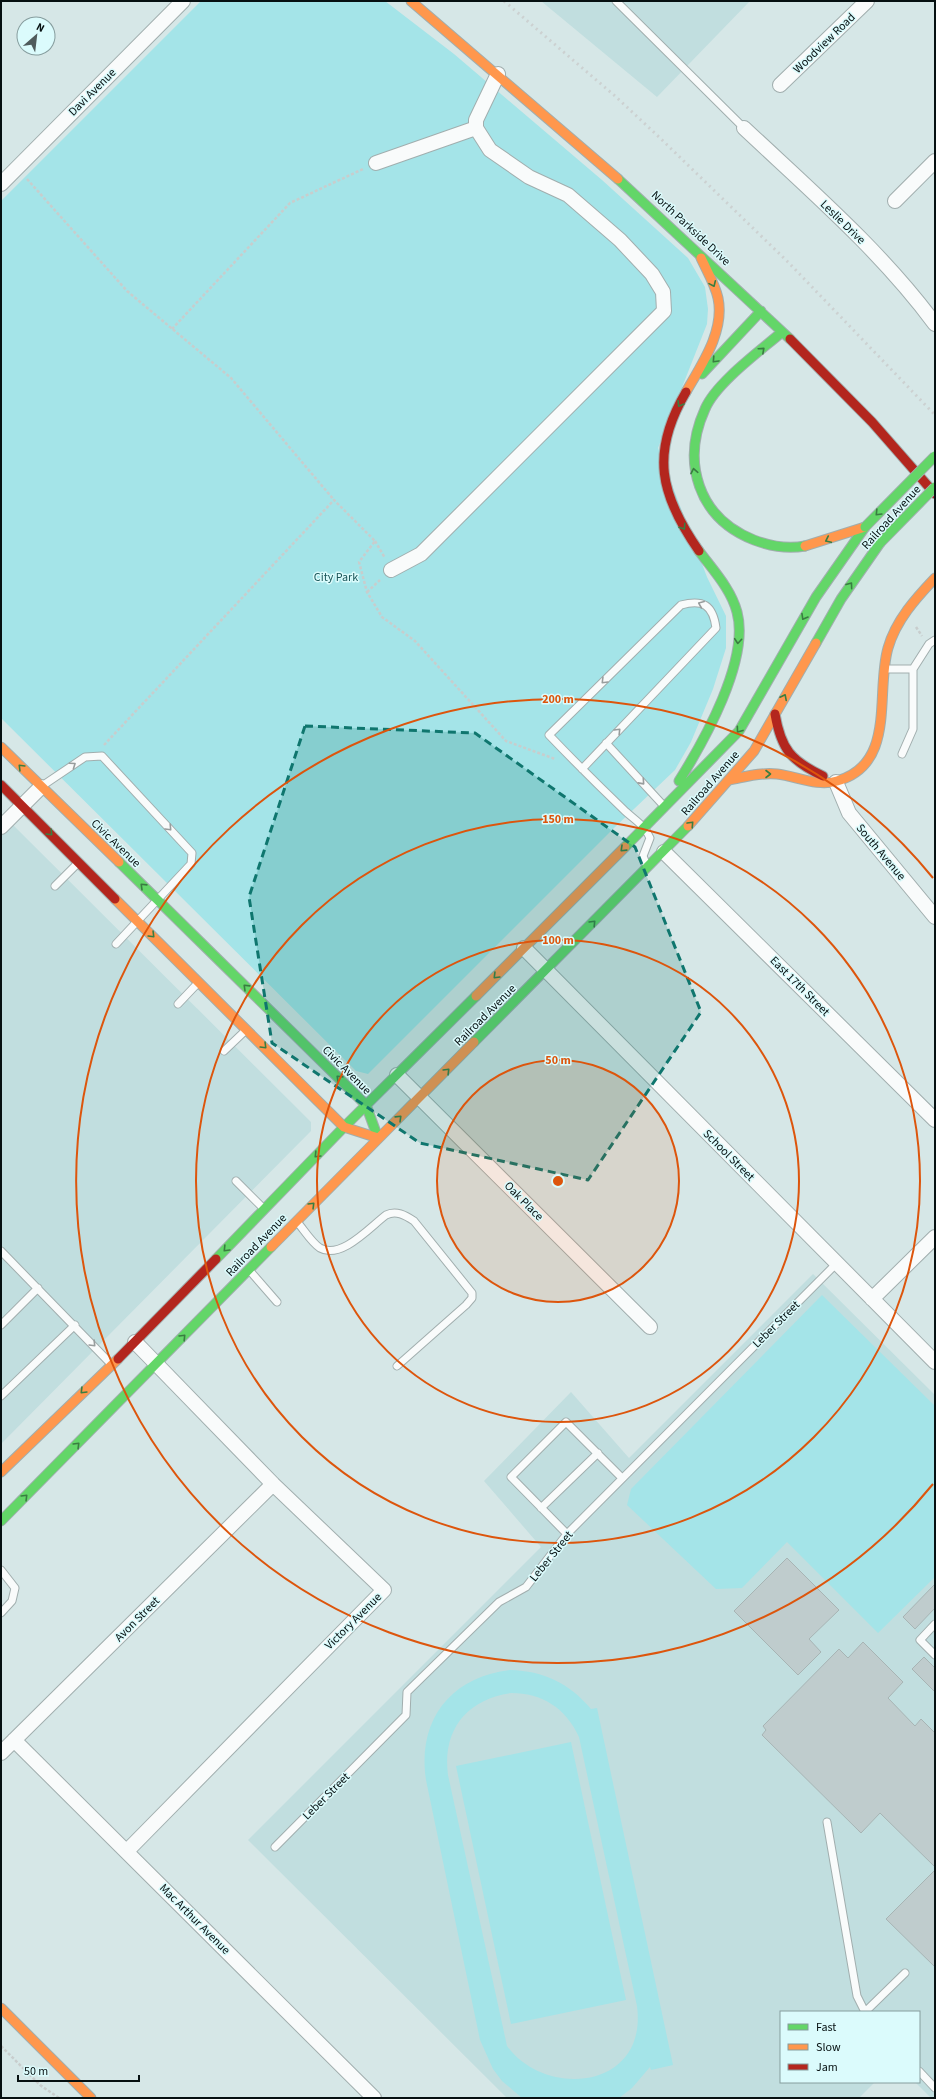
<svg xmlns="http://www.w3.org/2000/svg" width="936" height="2099" font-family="'Source Sans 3',sans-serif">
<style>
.built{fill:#c1dedf}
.green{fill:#a4e4e8;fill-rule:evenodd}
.building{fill:#bfcccd;stroke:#a7b4b4}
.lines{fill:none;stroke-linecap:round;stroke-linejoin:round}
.lane-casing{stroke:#a1aeae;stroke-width:9}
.street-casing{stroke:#a1aeae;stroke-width:16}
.fast-casing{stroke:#a1aeae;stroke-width:11}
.slow-casing{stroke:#a1aeae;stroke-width:11}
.jam-casing{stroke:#a1aeae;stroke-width:11}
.path{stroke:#c8cdcd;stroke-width:2.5;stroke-dasharray:3 2;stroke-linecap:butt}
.lane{stroke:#f9fbfb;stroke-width:7}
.street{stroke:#f9fbfb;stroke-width:14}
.fast{stroke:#63d668;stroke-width:9}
.slow{stroke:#ff974d;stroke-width:9}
.jam{stroke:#b3261e;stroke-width:9}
.rail{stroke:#ccd1d1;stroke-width:3;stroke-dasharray:2 4;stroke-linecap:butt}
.fast-bridge-casing{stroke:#a1aeae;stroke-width:11;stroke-linecap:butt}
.fast-bridge{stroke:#63d668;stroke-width:9}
.oneway{stroke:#397d41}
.oneway2{stroke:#989d9d}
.marked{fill:#0f766e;fill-opacity:0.2;stroke:#0f766e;stroke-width:3;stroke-dasharray:8 5;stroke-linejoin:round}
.ring{fill:none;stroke:#dd550c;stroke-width:2}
.labels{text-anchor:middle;stroke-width:3;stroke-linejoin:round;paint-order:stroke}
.street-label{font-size:12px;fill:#061011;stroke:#dbfbfc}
.park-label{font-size:12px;fill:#195558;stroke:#dbfbfc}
.centre{fill:#dd550c;stroke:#dbfbfc;stroke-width:2}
.ring-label{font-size:12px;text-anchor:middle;font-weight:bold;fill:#dd550c;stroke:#dbfbfc;stroke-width:3;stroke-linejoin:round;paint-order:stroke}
</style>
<rect width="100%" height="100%" fill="#d6e7e7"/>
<!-- built -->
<path class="built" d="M541 1H750L657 97Z
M1 813 311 1122V1131L1 1444Z
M813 1274 935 1395V2098H931L915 2082H919V2012H781V2082H875L859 2098H507L248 1840 541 1547 484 1481 571 1392 629 1458Z"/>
<!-- green -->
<path class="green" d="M201 1H385L454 54 602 180 688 258 705 287 708 309 707 324 658 448 707 577 726 616V648L713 689 691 742 675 770 615 827 368 1074 356 1071 1 718V201Z
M822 1295 935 1406V1577L878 1633 787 1542 742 1588 716 1589 627 1505 631 1489Z
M510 1670C544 1671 569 1683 591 1709L597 1708 673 2065 651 2070 650 2067 632 2088 619 2098H522L502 2081 493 2069 480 2040 426 1780C417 1721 450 1677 510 1670ZM511 1693C542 1693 566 1708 579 1737L637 2006C648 2090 545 2099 507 2046L448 1775C442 1730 467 1699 511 1693Z
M571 1742 626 2000 511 2024 456 1766Z"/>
<!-- building -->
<path class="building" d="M787 1558 839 1610 809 1639 821 1652 798 1675 734 1611Z
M935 1584V1608L915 1629 903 1617Z
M863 1642 903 1682 888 1698 915 1726 921 1719 935 1733V1867L880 1813 861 1833 762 1735 766 1730 763 1726 839 1649 848 1658Z
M924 1657 935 1668V1692L912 1669Z
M935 1870V1967L886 1919Z"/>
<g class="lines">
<!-- lane casing -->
<g class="lane-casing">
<path id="lane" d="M616 1 744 128
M886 669H913L929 644 935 640
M606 743 663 805
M902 754 913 729V669
M582 769 716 628C713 605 703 599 681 605L549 735C573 760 598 785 623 809 633 819 645 825 650 838L643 856 647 866
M42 786 85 757 102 756 192 853 191 864 116 944
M55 886 77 864
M178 1004 197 984
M224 1051 246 1030
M236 1181 263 1208
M298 1223C304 1230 312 1243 320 1248 341 1260 370 1227 386 1215 396 1210 405 1215 414 1221L472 1293V1298L466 1305 397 1366
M1 1251 111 1364
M250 1271 277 1302
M1 1325 38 1288
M1 1396 75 1325
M541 1508 598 1453
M567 1534 511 1477 566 1422 622 1478
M1 1570 15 1588 12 1601 1 1613
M935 1624 920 1640 935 1655
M827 1822 857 1996 865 2012
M275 1847 406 1715 407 1692 499 1602 526 1587 567 1534 836 1264
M865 2012 905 1973
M919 2071 935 2088"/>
</g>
<!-- street casing -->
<g class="street-casing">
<path id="street" d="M780 85 867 1
M744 128C810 190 881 251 935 324
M376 163 476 128
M1 184 183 1
M895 201 935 161
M391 570 421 554 664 311 663 292 652 274 620 240 568 195 529 177 490 150 476 128V120L498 74
M836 782 849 813 935 917
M1 827 41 787
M664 852 935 1120
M524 948 935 1362
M397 1075 650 1327
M872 1299 935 1237
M14 1740 374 2098
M1 1753 273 1484
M127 1851 384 1590 273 1484 135 1342"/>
</g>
<!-- fast casing -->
<g class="fast-casing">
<path id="fast" d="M618 179 790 339
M782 332C760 351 716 383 705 409 681 462 698 518 754 540 770 546 789 549 805 546
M702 374 761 311
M816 643 841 599 880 543
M679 781C704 741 750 660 737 612 731 589 713 570 699 551
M625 847 739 731 816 597 865 527
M119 862 366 1105 378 1138
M474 1042 688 826
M216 1259 344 1127 476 996
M1 1521 271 1247"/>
</g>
<!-- slow casing -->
<g class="slow-casing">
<path id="slow" d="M411 1 618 179
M686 392C702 364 725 331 718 298 715 284 707 271 701 258
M805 546 865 527
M1 747 119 862
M729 780C745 777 761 772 777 774 796 776 817 787 837 781 897 764 875 693 888 648 896 620 916 598 935 578
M688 826 754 751 816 643
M115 899 344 1127 378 1138
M476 996 625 847
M271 1247 474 1042
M1 1472 118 1359
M1 2008 91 2098"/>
</g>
<!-- jam casing -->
<g class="jam-casing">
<path id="jam" d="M790 339 872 422 935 494
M686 392C650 453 660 495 699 551
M775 714C781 749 791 761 823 776
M1 785 115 899
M118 1359 216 1259"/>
</g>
<!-- path -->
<path class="path" d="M27 179 127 291 231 378 334 500
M172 329 290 203 363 169
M375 541 385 558
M367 592 380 580
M916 627 922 636
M104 745 334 500 375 541 359 562 367 592 382 617 415 641 506 741 555 759
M1 2046 40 2085 59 2098"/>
<!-- lane -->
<use href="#lane" class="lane"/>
<!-- street -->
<use href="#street" class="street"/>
<!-- fast -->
<use href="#fast" class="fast"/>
<!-- slow -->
<use href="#slow" class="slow"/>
<!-- jam -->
<use href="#jam" class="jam"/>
<!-- rail -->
<path class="rail" d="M504 1 615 96 659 137 789 263 935 415"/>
<!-- fast-bridge casing -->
<g class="fast-bridge-casing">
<path id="fast-bridge" d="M865 527 935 456
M880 543 935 487"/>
</g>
<!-- fast-bridge -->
<use href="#fast-bridge" class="fast-bridge"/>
</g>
<!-- one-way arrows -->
<defs><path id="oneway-chevron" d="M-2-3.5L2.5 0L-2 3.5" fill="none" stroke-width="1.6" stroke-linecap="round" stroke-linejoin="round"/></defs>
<g class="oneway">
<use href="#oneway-chevron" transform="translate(713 284) rotate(66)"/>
<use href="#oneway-chevron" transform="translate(762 350) rotate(-42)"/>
<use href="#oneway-chevron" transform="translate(715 360) rotate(133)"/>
<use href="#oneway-chevron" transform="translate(680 404) rotate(121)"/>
<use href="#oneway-chevron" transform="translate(694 471) rotate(-101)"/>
<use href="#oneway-chevron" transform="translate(878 513) rotate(134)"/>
<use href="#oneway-chevron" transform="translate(683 527) rotate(57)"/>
<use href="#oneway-chevron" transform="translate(828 540) rotate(155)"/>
<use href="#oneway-chevron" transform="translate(850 585) rotate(-54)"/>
<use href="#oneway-chevron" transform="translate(804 617) rotate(120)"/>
<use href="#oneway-chevron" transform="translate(738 641) rotate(95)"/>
<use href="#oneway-chevron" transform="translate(784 697) rotate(-63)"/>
<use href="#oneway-chevron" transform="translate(739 730) rotate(126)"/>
<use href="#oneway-chevron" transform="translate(21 767) rotate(-135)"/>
<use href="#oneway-chevron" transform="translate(768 774)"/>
<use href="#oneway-chevron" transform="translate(691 824) rotate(-47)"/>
<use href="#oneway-chevron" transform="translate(50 833) rotate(45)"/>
<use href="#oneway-chevron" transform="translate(623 849) rotate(136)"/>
<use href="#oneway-chevron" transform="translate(143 886) rotate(-136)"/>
<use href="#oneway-chevron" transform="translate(593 923) rotate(-46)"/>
<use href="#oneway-chevron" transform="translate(152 935) rotate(45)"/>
<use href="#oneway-chevron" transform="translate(496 976) rotate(135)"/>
<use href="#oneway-chevron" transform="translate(246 987) rotate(-136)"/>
<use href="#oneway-chevron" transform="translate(264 1046) rotate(45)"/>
<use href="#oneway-chevron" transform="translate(447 1071) rotate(-45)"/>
<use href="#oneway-chevron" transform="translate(339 1078) rotate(-136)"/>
<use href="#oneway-chevron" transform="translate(399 1118) rotate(-44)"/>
<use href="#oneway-chevron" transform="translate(317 1155) rotate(134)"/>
<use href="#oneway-chevron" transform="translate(312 1205) rotate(-45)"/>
<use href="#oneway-chevron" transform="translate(226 1249) rotate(134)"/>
<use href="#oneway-chevron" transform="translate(183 1337) rotate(-46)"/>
<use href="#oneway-chevron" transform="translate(83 1391) rotate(135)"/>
<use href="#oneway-chevron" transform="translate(77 1445) rotate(-45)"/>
<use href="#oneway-chevron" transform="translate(25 1497) rotate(-45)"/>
</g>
<g class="oneway2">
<use href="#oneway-chevron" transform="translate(701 604) rotate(-157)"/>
<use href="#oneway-chevron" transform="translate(604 681) rotate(135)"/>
<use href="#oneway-chevron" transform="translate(618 731) rotate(-46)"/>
<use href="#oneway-chevron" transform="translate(73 765) rotate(-35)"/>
<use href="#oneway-chevron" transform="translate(642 782) rotate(48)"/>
<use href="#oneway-chevron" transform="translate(169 828) rotate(47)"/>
<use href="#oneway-chevron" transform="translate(93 1344) rotate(46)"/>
</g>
<!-- marked area -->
<path class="marked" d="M305 726 475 733 635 847 701 1012 588 1180 420 1143 272 1043 249 897Z"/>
<!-- distance rings -->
<circle cx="558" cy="1181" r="121" fill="#dd550c" fill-opacity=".12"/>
<g class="ring">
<circle cx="558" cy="1181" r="121"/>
<circle cx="558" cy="1181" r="241"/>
<circle cx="558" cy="1181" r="362"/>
<path d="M933 1484A482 482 0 1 1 933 878"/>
</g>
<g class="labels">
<!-- street labels -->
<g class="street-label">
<text transform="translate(824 43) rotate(-44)" y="4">Woodview Road</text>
<text transform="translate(92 92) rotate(-45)" y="4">Davi Avenue</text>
<text transform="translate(843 222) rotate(44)" y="4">Leslie Drive</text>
<text transform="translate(691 228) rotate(43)" y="4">North Parkside Drive</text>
<text transform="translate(891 517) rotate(-48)" y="4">Railroad Avenue</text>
<text transform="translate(710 783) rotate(-49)" y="4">Railroad Avenue</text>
<text transform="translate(116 843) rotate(44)" y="4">Civic Avenue</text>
<text transform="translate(881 852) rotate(50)" y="4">South Avenue</text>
<text transform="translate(800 986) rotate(45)" y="4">East 17th Street</text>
<text transform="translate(485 1015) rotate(-45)" y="4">Railroad Avenue</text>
<text transform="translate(347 1070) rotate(45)" y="4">Civic Avenue</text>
<text transform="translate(729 1155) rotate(45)" y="4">School Street</text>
<text transform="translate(524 1201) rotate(45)" y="4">Oak Place</text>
<text transform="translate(256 1245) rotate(-46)" y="4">Railroad Avenue</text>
<text transform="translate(776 1324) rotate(-45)" y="4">Leber Street</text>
<text transform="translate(551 1556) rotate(-51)" y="4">Leber Street</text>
<text transform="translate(137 1619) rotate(-45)" y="4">Avon Street</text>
<text transform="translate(353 1621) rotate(-45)" y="4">Victory Avenue</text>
<text transform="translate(326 1796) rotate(-45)" y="4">Leber Street</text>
<text transform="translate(195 1919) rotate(45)" y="4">Mac Arthur Avenue</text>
</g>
<!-- park labels -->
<g class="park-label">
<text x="336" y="581">City Park</text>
</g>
</g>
<circle cx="558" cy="1181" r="6" class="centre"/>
<g class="ring-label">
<text x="558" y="703">200 m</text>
<text x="558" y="823">150 m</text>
<text x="558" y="944">100 m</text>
<text x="558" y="1064">50 m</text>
</g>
<!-- border -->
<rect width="936" height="2099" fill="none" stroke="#061011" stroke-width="4"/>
<!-- legend -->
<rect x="780" y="2011" width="140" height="72" fill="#dbfbfc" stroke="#869d9e"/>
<rect x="788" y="2024" width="20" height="6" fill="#63d668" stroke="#869d9e"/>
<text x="816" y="2031" font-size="12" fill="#061011">Fast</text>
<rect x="788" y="2044" width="20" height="6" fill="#ff974d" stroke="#869d9e"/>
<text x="816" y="2051" font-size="12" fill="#061011">Slow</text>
<rect x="788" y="2064" width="20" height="6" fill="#b3261e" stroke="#869d9e"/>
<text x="816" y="2071" font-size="12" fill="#061011">Jam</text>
<!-- north arrow -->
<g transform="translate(36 36) rotate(28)"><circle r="19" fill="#dbfbfc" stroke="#869d9e"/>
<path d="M0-3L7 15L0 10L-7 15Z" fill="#4f5b5c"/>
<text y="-6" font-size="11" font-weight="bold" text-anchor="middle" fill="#061011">N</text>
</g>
<!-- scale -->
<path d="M18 2075v6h121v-6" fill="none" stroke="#061011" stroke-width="2"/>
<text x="24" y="2075" font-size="12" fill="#061011" stroke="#dbfbfc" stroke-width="3" paint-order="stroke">50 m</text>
</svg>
